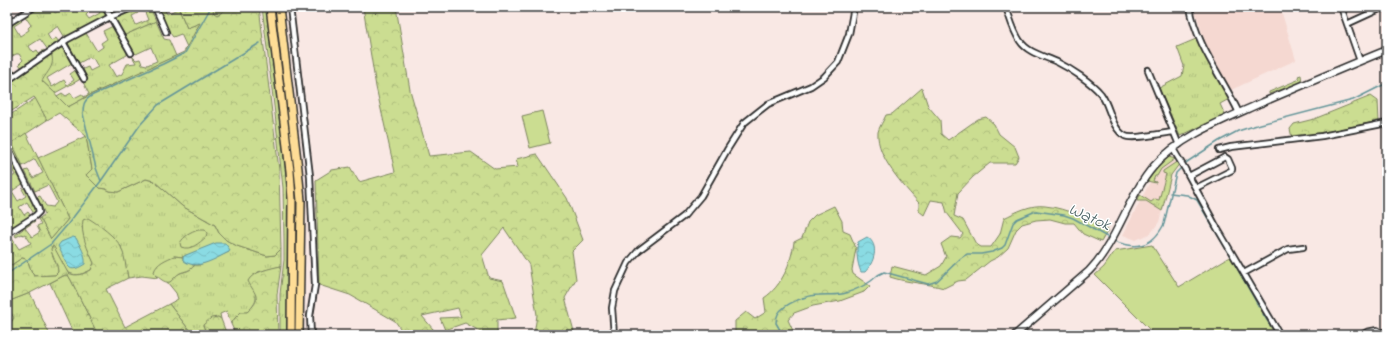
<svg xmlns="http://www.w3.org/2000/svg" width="1394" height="342" font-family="'Indie Flower',sans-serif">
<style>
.built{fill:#f5d8d1}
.grass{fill:url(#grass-tufts);stroke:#7b845e}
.forest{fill:url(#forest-crowns);stroke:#7b845e}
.pitch{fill:#cbdd91;stroke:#7b845e}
.water{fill:url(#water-waves);stroke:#649599}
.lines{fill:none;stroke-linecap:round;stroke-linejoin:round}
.stream{stroke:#649599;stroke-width:1.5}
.street-casing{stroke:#2b2b2b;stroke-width:8}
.secondary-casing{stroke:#2b2b2b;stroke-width:9}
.primary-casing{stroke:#2b2b2b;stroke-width:10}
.street{stroke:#fff;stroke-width:4.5}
.secondary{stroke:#fff;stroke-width:6}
.primary{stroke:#fedd96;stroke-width:7}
.labels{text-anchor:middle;stroke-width:3;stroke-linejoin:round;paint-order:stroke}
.water-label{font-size:17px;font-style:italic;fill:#486062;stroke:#fff}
</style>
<defs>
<pattern id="grass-tufts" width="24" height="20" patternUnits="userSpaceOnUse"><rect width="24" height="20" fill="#cbdd91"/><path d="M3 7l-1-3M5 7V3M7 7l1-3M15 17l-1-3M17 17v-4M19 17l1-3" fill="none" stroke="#aebe7d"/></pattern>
<pattern id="forest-crowns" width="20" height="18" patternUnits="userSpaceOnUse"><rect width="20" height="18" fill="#cbdd91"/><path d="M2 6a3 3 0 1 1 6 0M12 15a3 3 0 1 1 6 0" fill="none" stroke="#aebe7d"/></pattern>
<pattern id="water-waves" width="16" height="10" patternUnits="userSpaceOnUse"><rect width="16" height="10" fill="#8adbe3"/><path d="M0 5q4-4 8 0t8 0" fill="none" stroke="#77bcc3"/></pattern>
</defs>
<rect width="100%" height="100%" fill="#f9e8e4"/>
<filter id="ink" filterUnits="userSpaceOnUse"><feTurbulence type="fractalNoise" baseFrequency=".025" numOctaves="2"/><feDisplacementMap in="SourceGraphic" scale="8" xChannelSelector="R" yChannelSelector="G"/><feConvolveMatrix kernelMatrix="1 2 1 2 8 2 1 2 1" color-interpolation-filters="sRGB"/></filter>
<g filter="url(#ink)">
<!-- built -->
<path class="built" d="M1194 7H1280L1296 60 1231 90 1205 42Z
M1172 159 1177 165 1171 175 1159 222 1151 233 1136 240 1123 235 1155 172Z"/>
<!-- grass -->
<path class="grass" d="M37 7H51L55 13 66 7H86L85 8 88 13 86 15 89 19 100 13 97 8 103 7 106 14 103 18 67 37 66 35 64 36 58 26 47 34 51 41 56 38 59 42 48 50 40 39 29 46 31 50H32L34 52 37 50 39 53 44 50 45 52 22 68 19 64 23 60 19 54H16L11 57 7 53V27L20 18 22 21 14 26 20 36 29 30 28 28 31 25 24 15Z
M107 7H128L114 13 110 11Z
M156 7H163L167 14 177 9V7H178L187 28 201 22 187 47 181 34 173 37 165 26Z
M215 7H228L221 13 217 15 214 14 213 11Z
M262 7H266L285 166 288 203V249L287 335H280V294L284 260V239L283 188 275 114Z
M156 21 164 39 169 40 176 56 92 94 68 107 57 96 62 93 66 96 71 93 74 98 82 94 84 97 89 94 83 82 87 78 83 69 88 67 90 71 98 67 93 58 91 59 90 57 79 63 69 45 68 43 69 41 86 33 97 51 103 47 101 43 107 39 103 31 113 26 127 51V55L109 65 116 77 122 74 127 64 136 63 132 56 136 60 140 59 142 64 147 65 157 61 151 47 136 54 130 48 124 37 125 35Z
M1196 39 1229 99 1220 104 1225 115 1180 136 1159 88 1182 76 1184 66 1177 47Z
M60 48H65L72 63 47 78 52 87 64 80 67 85 74 80 70 74 76 70 80 78 79 80 55 93 42 81 52 56 51 54Z
M7 60 15 73 7 79Z
M1301 75 1302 82 1269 94V92L1300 79 1298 76Z
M36 98 47 120 12 143 23 166 21 167 7 140V117Z
M86 136 92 169 86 175 99 188 106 189 110 191 118 192 146 179 154 181 182 206 215 225 219 233 226 240 237 246 267 256 275 255 281 249V266L258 272 250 285C260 296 257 303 247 312L241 313 235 318 231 324 227 311 220 314 221 319 218 317 203 325 207 335H183L190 331 169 304 178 299 176 293 167 282C172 281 174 277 178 274 184 271 191 272 194 265H199L229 252 186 255 183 257 174 256 155 275 158 278 142 276 128 278 121 246 82 227 88 249 94 263 91 270C68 282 66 269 52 253L58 268V272L55 275 34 276C30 271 30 264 26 259L22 258 7 268V256L12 253 7 244V237L9 238 11 237 19 249 31 243 25 234 23 235 22 234 16 237 15 235 23 229V227L34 220 35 221 25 228 32 237 40 232 37 226 41 224 38 219 40 218 51 239 68 219 38 158Z
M1169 157 1175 159 1161 169 1157 176H1155L1153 181 1156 182V183L1147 181 1159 166Z
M1178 161 1180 163 1171 175 1162 211 1146 201H1137L1140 195 1151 202 1155 199 1159 200 1166 174 1163 173V171Z
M15 165 24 183 12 191 18 201 26 196 22 189 26 187C30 194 40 207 34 214L27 202 19 207 24 215 28 212 31 216 14 227 8 220 10 219 7 213V180L15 175 11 167Z
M65 275H68L71 280 98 335H74L50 283Z
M30 293 50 335H7V302Z"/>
<!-- forest -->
<path class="forest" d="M143 7H150L156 21 125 35 124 37 116 23V18L138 8V13L132 16 136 25 148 20Z
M178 7H183L184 9 188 7H215L213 11 214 13 217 15 221 13 228 7H259L279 170 281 249 275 255 267 256 237 246 226 240 219 233 215 225 182 206 154 181 146 179 118 192 110 191 106 189 99 188 86 175 92 169 86 136 59 113 47 120 35 98 34 97 7 114V85L51 54C56 65 47 72 42 81L55 93 57 96 68 107 92 94 184 52 200 23 187 28Z
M363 7H396L410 90 429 156 471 152 495 169 518 167 516 159 537 154 567 198 583 240 572 251 576 279 565 298 575 335H534L537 315 529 265 504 228 482 255 489 278 503 281 516 318 497 320V335H487L465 323 445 330 440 318 461 317 458 308 422 316 438 335H405L395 321 350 295 319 285 316 180 332 170 350 167 359 182 395 172 376 87Z
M922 88 928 106 940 120 941 134 948 140 978 119 986 117 994 124 999 134 1015 147 1019 157 1015 163H990L973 177 958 193 954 216 963 220 976 244 981 247H991L1000 234 1004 218C1016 212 1031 204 1045 206 1067 208 1089 220 1108 230L1101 242 1083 234 1074 223H1065L1050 219 1036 220 1022 224 1016 230 1008 248 998 257 990 261 966 280 958 281 944 288C926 283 908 283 890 277L892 266 926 275 941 266 946 257 941 244 951 237 960 238 963 234 947 213 944 202 931 200 924 215 919 211V203C904 186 876 157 878 132 879 127 884 120 886 115L892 114Z
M1371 96 1378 101 1379 121 1306 136 1299 141 1293 142 1290 129 1294 124 1314 119Z
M26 133 68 219 51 239 40 218 45 214 37 197 40 196 46 206 53 207 57 202 48 185 35 191 25 171 28 170 33 178 43 173 35 159 23 166 12 143Z
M834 206 842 221 843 231 850 234 856 248 852 270 853 274 870 286 864 292 840 301 813 306 794 313 788 320 795 335H735V321L746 312 755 319 766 312 764 298C782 286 791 263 794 242L802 238 808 222 815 215Z
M88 218C98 224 116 237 121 247 125 256 126 268 128 278L106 289 125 327 169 304 190 331 183 335H98L71 280 68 275H65L30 293 7 302V268L22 258 26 259C30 264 30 271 34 276L55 275 58 272C58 264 52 257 51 249L52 246 54 247 68 273C77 277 83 274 91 270L94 263C88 250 80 234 83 220Z
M198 230H205L207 233 206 237C199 243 191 251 181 247L180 243C184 236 190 233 198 230Z
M174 256 183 257V260L194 265V266C190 271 185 271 180 273 176 275 173 280 170 282 165 284 156 276 154 272 156 263 167 259 174 256Z
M281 266 277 295 278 335H236L231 324 235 318 241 312H247C263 298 255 295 248 281 252 272 271 268 281 266Z
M7 309 10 311 14 318 9 325 7 323Z
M218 317 221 319 227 335H207L203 325 211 318Z"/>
<!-- pitch -->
<path class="pitch" d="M542 111 550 143 530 148 522 116Z
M1152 245 1179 287 1231 256 1275 335H1155L1095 275 1104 267 1115 251Z"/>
<!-- water -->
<path class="water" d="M73 237 76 238C80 246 86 254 85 264 80 267 72 272 68 266L58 246 61 242Z
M867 237C880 245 874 263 865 272H861C857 263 856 251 858 242Z
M216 243H225L230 250 229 252C216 258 196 272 183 260V257L186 255Z"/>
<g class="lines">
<!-- stream -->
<path class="stream" d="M101 181 96 168 83 114C83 104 84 100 93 95L163 64 185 53 211 7
M1170 193 1187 195 1197 200 1230 256
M1112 240C1135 250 1152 248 1164 224L1176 173 1187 162 1219 141 1238 131 1257 125 1353 100 1387 83
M1234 263 1259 307
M7 274 51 244 68 224 101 181 140 125 158 105 260 43
M1263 314 1277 335
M783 335 776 323C776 320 777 316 778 314 784 303 808 295 819 295 829 294 837 296 846 293 855 290 864 286 871 281 876 277 878 274 884 272L928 284 937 281 961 258 967 254H981L992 252 1002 248 1005 245 1013 223 1017 219 1036 211 1064 215 1073 218 1109 238"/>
<!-- street casing -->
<g class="street-casing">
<path id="street" d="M105 7 131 53
M155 7 166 32
M290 7 310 176 315 285 310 316 311 335
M1006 7C1010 18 1013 31 1020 41 1028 53 1044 56 1057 62 1071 69 1091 82 1101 94 1110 106 1111 128 1125 136 1132 140 1164 133 1173 132
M1190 7C1196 45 1223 78 1239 113
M1341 7 1360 61
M7 24 34 7
M1347 24 1384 7
M63 42 84 79
M1148 70 1179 145
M7 81 68 39 110 17 134 7
M7 145 38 207 39 212 35 216 7 234
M1173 149 1185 169 1216 226 1280 335
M1219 150 1231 147 1322 136 1387 123
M1189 176 1225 157 1228 159 1232 168V170L1196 188
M1244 273 1288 249 1303 247
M614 335 612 308 615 291 628 263 639 250 684 216 701 196 727 150 744 123 768 104 811 86 824 77 838 62 849 34 854 7
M1362 335 1367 332 1377 330 1386 335"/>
</g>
<!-- secondary casing -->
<g class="secondary-casing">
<path id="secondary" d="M1015 335 1089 271C1118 241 1127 197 1154 166 1180 136 1226 119 1261 103 1303 85 1345 67 1387 50"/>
</g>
<!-- primary casing -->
<g class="primary-casing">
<path id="primary" d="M270 7 290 171 292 199 291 335
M279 7 298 169 301 201 299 335"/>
</g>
<!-- street -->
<use href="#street" class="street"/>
<!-- secondary -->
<use href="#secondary" class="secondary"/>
<!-- primary -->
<use href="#primary" class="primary"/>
</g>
</g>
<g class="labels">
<!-- water labels -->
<g class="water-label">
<text transform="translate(1090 216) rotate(24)" y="6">Wątok</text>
</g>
</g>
<!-- margin -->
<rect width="1394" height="342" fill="none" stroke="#fff" stroke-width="24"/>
<rect x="12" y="12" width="1370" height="318" fill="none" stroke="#2b2b2b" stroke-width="1.5" filter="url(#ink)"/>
</svg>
